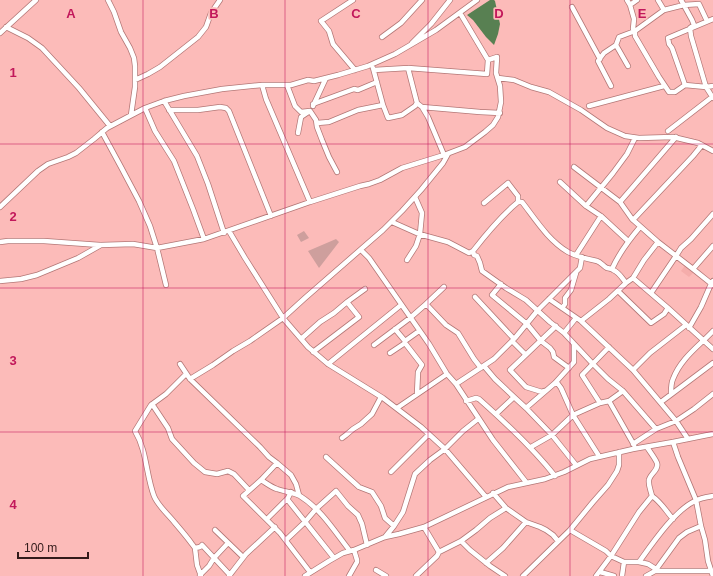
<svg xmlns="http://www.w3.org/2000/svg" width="713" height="576" font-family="Helvetica,sans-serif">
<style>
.built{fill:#f5adab}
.green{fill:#ce9f9d}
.water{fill:#588052}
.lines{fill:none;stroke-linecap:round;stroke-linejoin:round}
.minor-casing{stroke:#b37776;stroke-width:6}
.minor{stroke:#fff;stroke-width:4.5}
.grid{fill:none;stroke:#c2185b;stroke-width:1;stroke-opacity:0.55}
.grid-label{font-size:13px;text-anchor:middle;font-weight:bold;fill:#c2185b;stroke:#fcbbb9;stroke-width:3.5;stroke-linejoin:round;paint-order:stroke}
</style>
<rect width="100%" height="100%" fill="#fcbbb9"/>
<!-- built -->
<path class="built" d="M686 264 695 271 689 277 681 271Z"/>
<!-- green -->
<path class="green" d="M304 231 309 238 301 242 297 235Z
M336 239 339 242 319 268 308 251Z"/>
<!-- water -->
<path class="water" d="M490 0H494L495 1 500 24 498 34 494 45 486 37 473 20 467 15Z"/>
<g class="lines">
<!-- minor casing -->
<g class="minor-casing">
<path id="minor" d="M108 0 114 12 121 32 130 48 134 58 135 66V87L131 115
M353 0 321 21 329 31 333 44 355 70
M627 0 630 5 634 19 633 29 635 31V36L659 77 669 92H675L685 85 706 87 713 86
M658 0 664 10
M681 0 692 20 694 25 690 28 691 36 706 87 713 98
M630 5 637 0
M572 7 600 59
M6 27 28 38 42 48 79 88 110 126
M0 33 36 0
M382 37 401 23 422 0
M412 43 431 24 450 0
M628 66 616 45 619 37 635 31 664 10 684 5 699 4 707 21
M408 68 487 74 488 60
M374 70 408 68 417 103 422 107 428 117 444 155
M498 78 514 80 531 87 549 92 581 110 607 128 625 136 639 138 673 137 698 143 713 151
M135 80 148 74 160 67 198 37 206 27 211 13 220 0
M262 85 266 99 310 202
M287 85 295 106 301 112 310 111 316 120 317 127 322 140 329 157 337 172
M685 85 672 48 669 44 668 38 713 19
M611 86 598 61 604 53 616 45
M164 101 197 156 208 184 224 233
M313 104 354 89 358 90 377 82
M383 105 388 118 402 115 415 106 417 103
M313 106 326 78
M589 106 664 86
M422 107 480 112 500 113
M145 108 155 131 174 161 193 209 204 239
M169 110H198L220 107 226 108 229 111 271 216
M317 123 329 122 358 110 383 105 373 68
M668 131 712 97
M102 132 121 167 139 201 150 226 157 248 166 285
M298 133 301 117 307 113
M574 167 620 202 632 219 658 242 693 269 713 285
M560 182 586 206 601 216 628 241
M518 202C501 216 487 233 473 251L474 255 477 256 480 263 482 271 506 288 526 300 550 322 564 333 592 363 608 379 623 391 656 429
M620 202 676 137
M484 203 508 183 518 196V202H522C536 220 548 240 568 252 577 257 587 259 597 261 601 262 603 266 607 268 608 268 612 269 613 270 619 272 622 278 626 283
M586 206 613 173 627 154 635 138
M0 207 38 171 48 164 68 157 76 153 94 139 107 128 145 108 164 101 184 96 222 89 262 85H291L308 80 314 81 338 75 368 66 395 54 436 30 477 0
M633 220 693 156 702 145
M392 222 419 234 448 242 469 253 473 251
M229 231 245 258 283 318 308 347 328 364 383 398 421 427 445 449 486 497
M0 242 8 241H44L100 245
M361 250 369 258 429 344 447 374 456 384 493 440 526 482
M576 255 601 216
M407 260 416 246 420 234 422 213 415 197
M612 269C619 253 629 240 640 227
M693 269 713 246
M633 278 668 308 713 349
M0 281 21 279 37 275 78 258 101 245 133 244 157 248 204 239 310 202 360 186 369 184 380 180 402 168 444 155 465 147 485 132 493 125 498 117 501 102 500 86 496 73 497 57 488 60 460 13
M501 284 492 295 527 324 541 341 550 348 553 352 554 357 569 368
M618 291 651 323 664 314 668 308
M651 293 676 256 681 248 691 239 713 214
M475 297 514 339
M549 299 581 321 633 370 676 421 688 439
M426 304 444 287
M562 308 565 304V298L571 290 576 273
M581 321 609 299 626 283 633 278 644 260 658 242
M689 328 701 307 711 284 713 281
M395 329 405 341
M564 333 576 318
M301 339 320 322 334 313 347 302 365 289
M512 341 526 355
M405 343 422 365 418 372 417 394
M374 345 410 318 426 304 446 325 458 333 474 359 481 368
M313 352 359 317 347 302
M390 353 405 343V341L419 331
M180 364 190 379 260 447 269 457 277 463 291 475 296 484 299 495
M328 364 401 305
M484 366 495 379 514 397
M633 370 650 353 686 325
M186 374 166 394 151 405 135 431C147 451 146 475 154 496 158 506 168 514 175 523 181 530 187 537 192 544L195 548 197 565 201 576
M190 379 213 365 233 351 250 341 283 318 305 298 383 230 402 211 421 190 443 163 448 154
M555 383 558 384 561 388 573 415 599 456
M456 384 494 359 515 338 538 310 580 268 582 257
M544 391 542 392 526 387 510 370 556 326
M671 394C671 389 671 383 673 379 681 358 699 346 713 331
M466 401 476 398 479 399C506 423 532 447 555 476
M609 401 634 445
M661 402 713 363
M600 403 582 375 609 347
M152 404 168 428 172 439 194 463 205 472 217 474 228 471 234 474 249 490
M397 408 447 374
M526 408 552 435 576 465
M496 414 514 397 526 408 555 383 574 362V344
M342 438 346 435 353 429 361 424 372 414 381 397
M673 442 678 457 696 500 701 526 705 540 708 561 713 576
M633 444 656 429 676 421 694 409 713 394
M531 447 552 435 573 415 600 403 609 401 623 391
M647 447C650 452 655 458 657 463 659 470 650 474 649 480 648 485 651 491 652 496 661 502 666 511 673 519
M326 457 359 487 372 492 381 506 385 518 394 526
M277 463 261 480 243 496 280 533 310 572
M391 472 429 434
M261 480C266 483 271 487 277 489 285 492 293 492 300 496 321 509 335 532 350 551
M493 493 506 508 526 522 540 527 546 530 553 535 558 541
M287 499 334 558
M267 519 288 498 291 492
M424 527 439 552
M215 530 243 557
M570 530 606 551 611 556 624 562H639L648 564 656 569
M385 537 394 526 403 512 415 474 430 460 445 449 463 431 478 419
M286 540 305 522 316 509 336 491 348 506 358 515 362 524 367 545
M461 541 470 550 490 566 505 576
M195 548 200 547 202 545 230 575
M639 562C652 544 675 510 695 501 700 498 707 497 713 496
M486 563 503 548 526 522
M376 570 386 576
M655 571H713
M600 572 614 576
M200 575 209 566 214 558 228 543
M229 576 246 554 275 527
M305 576 329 561 343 553 354 550 385 537 399 534 424 527 508 487 545 479 564 472 590 459 633 449 673 442 713 434
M349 576 357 562V560L354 550
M416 576 437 556 439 552 461 541 476 530 490 518 506 508
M523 576 570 530 593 502 608 485 617 471 619 465V452
M596 576 611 556 639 512 652 496
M622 576 624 562
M646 576 655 571 679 538 687 532 701 526"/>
</g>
<!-- minor -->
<use href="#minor" class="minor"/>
</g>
<!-- grid -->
<path class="grid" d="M143 0V576M285 0V576M428 0V576M570 0V576M0 144H713M0 288H713M0 432H713"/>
<g class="grid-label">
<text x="71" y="18">A</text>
<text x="214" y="18">B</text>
<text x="356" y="18">C</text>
<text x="499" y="18">D</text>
<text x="642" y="18">E</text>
<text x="13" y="77">1</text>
<text x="13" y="221">2</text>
<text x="13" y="365">3</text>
<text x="13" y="509">4</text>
</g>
<!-- scale -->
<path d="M18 552v6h70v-6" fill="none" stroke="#321a1a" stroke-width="2"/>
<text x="24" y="552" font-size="12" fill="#321a1a" stroke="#fcbbb9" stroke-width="3" paint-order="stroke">100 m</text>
</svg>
